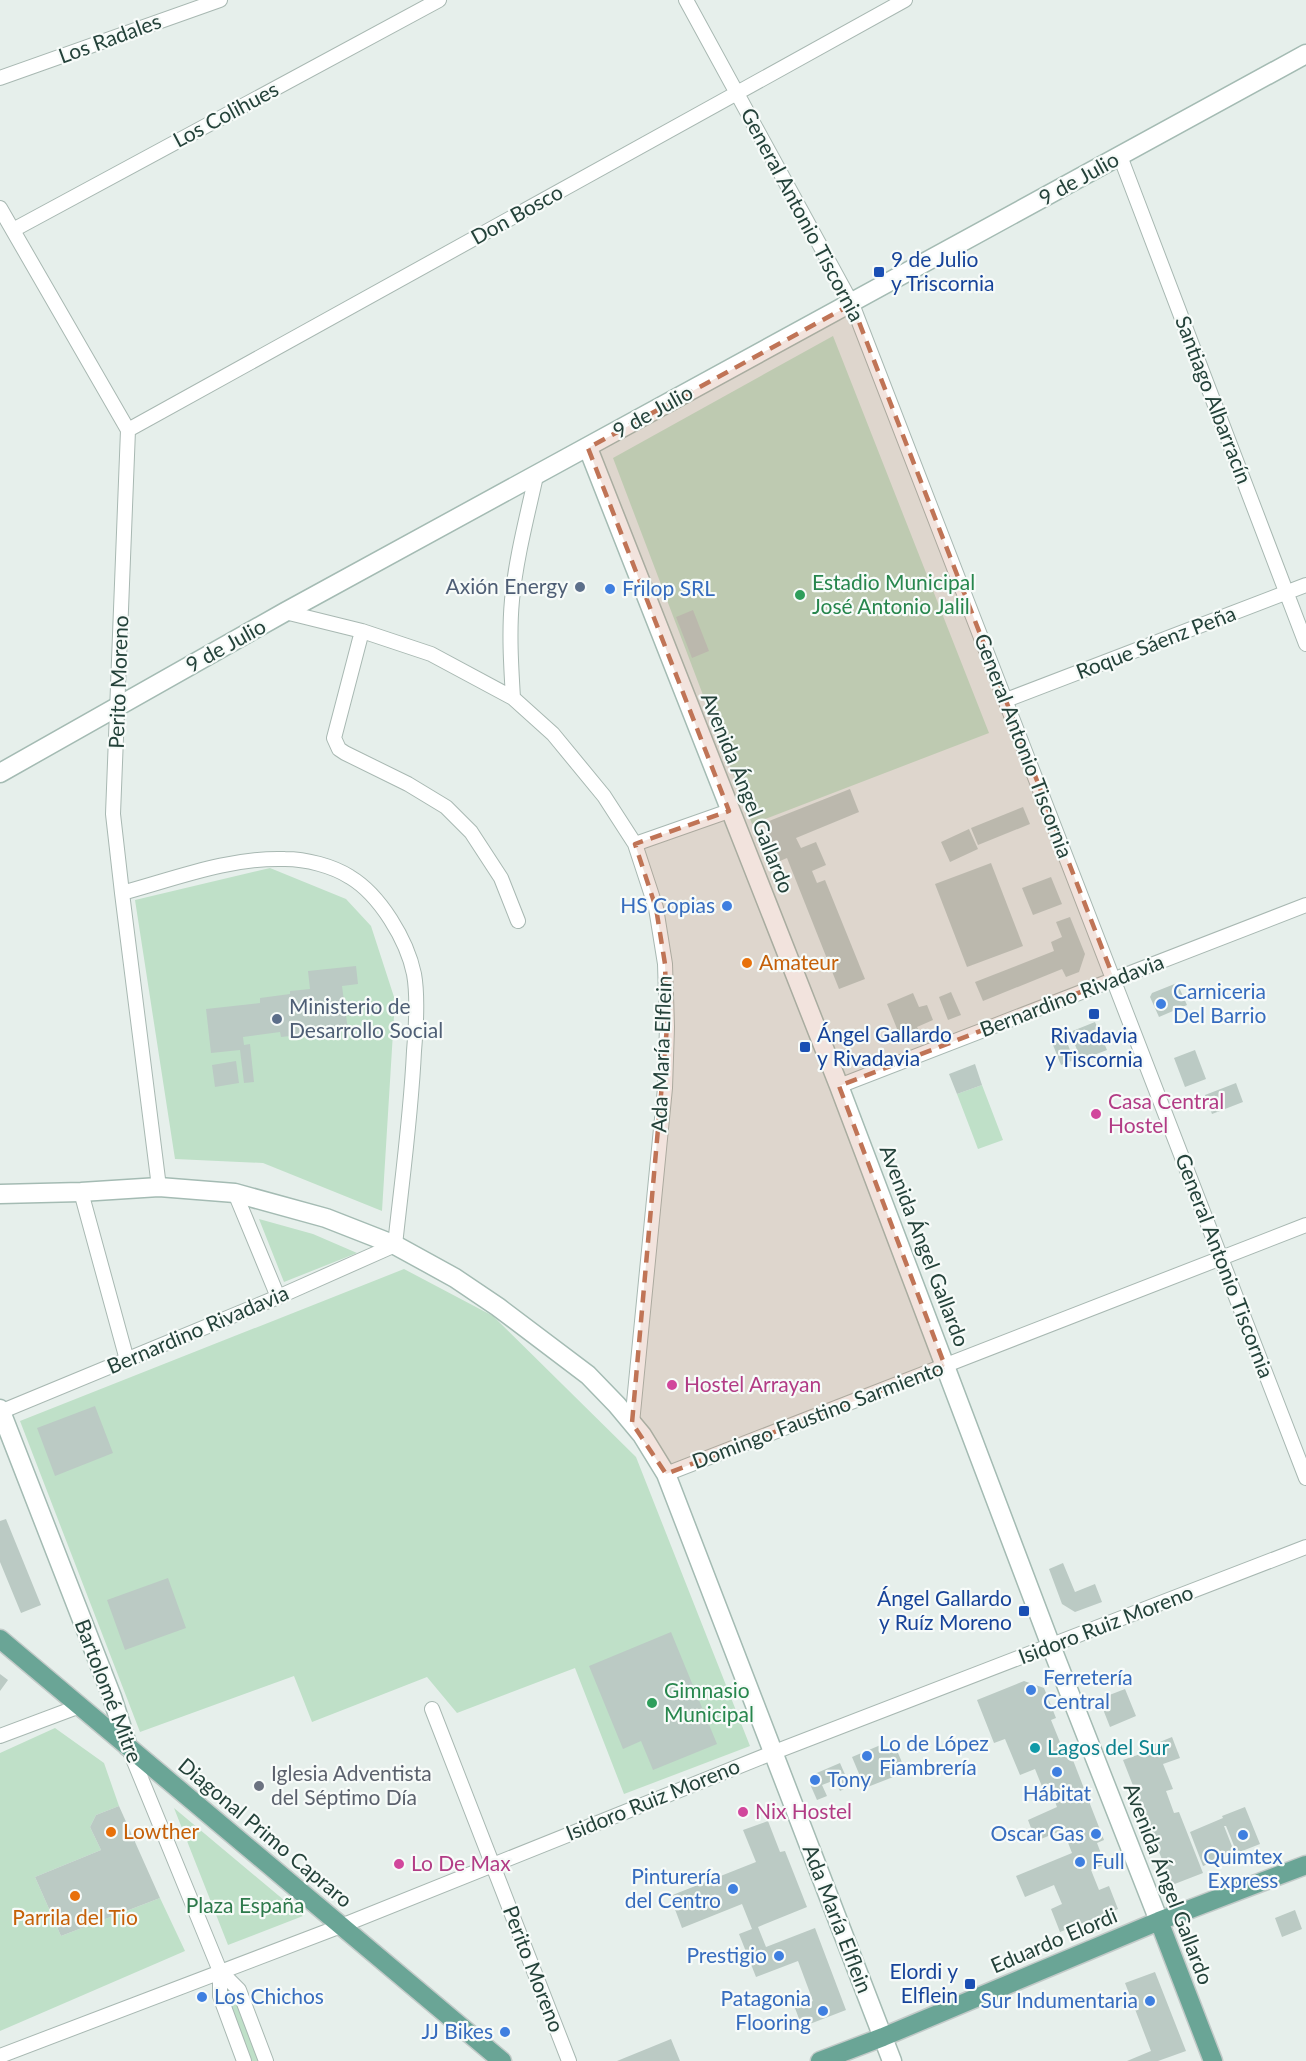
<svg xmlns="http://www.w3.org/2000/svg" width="1306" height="2061" font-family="Lato,sans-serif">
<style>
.green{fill:#bfe0c8}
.building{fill:#bbcac4}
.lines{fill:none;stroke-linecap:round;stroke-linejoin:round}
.street-casing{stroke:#a8b8b2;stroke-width:16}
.secondary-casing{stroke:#a4bbb3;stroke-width:21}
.primary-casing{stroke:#c2cac8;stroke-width:21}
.street{stroke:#fff;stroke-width:14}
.secondary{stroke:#fff;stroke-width:18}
.primary{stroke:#6aa596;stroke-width:18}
.marked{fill:#c07456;fill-opacity:0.2;stroke:#c07456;stroke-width:4.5;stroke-dasharray:12 8;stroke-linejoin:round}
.transit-dot{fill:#1a4fb4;stroke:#f7fbf9;stroke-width:2}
.service-dot{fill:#5c6f8a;stroke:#f7fbf9;stroke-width:2}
.shop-dot{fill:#3f7fe0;stroke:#f7fbf9;stroke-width:2}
.leisure-dot{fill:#2e9e5b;stroke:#f7fbf9;stroke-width:2}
.food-dot{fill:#e8710a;stroke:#f7fbf9;stroke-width:2}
.hotel-dot{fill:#d1479c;stroke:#f7fbf9;stroke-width:2}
.culture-dot{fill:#0f9aa8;stroke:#f7fbf9;stroke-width:2}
.worship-dot{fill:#6b7280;stroke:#f7fbf9;stroke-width:2}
.labels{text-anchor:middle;stroke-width:4.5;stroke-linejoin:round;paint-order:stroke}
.street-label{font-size:21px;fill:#24423a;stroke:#f7fbf9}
.transit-label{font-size:21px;fill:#164399;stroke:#f7fbf9;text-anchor:start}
.leisure-label{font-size:21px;fill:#27864d;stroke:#f7fbf9;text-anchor:start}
.service-label{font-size:21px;fill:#4e5e75;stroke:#f7fbf9;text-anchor:end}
.shop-label{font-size:21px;fill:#366cbe;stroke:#f7fbf9;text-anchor:start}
.food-label{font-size:21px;fill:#c56008;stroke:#f7fbf9;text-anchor:start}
.hotel-label{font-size:21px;fill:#b23c85;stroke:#f7fbf9;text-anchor:start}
.culture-label{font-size:21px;fill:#0d838f;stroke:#f7fbf9;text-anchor:start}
.worship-label{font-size:21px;fill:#5b616d;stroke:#f7fbf9;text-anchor:start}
.park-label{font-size:21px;fill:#2d7a4b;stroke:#f7fbf9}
</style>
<rect width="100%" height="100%" fill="#e6efeb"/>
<!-- green -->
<path class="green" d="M833 336 989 733 752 824 613 458Z
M270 868 346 899 371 926 395 1000 382 1211 263 1163 175 1159 135 900Z
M982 1085 1003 1140 978 1149 957 1094Z
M259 1219 313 1234 357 1253 284 1282Z
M404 1269 493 1316 636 1457 750 1746 624 1794 575 1668 457 1713 427 1677 312 1722 294 1676 140 1732 20 1421Z
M55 1728 104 1763 119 1806 96 1815 90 1827 101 1850 35 1877 61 1936 160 1898 185 1951 0 2031V1753Z
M174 1808 303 1916 228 1945Z
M228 1988H230L233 1992 260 2061H252L227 1995Z"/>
<!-- building -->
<path class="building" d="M693 610 709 651 692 658 676 617Z
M850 789 859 812 796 838 801 848 816 842 826 865 812 871 817 883 825 880 865 979 839 989 787 858 780 861 764 823Z
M1023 807 1030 824 978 845 971 828Z
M969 829 978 849 950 862 941 842Z
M991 863 1023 946 967 967 935 884Z
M1051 877 1062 904 1033 915 1022 888Z
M1070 917 1085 954 1079 972 1066 977 1062 969 983 1001 975 982 1054 951 1051 942 1062 937 1056 922Z
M356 966 358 984 342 986 348 1030 281 1037 280 1032 243 1037 244 1045 250 1044 254 1082 244 1083 240 1050 211 1053 206 1009 260 1003V998L290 994V991L310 989 308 971Z
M1177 983 1187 1005 1159 1017 1150 997 1152 993Z
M951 992 961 1015 948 1020 939 997Z
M913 993 919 1007 927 1005 933 1020 917 1027 920 1034 902 1041 887 1004Z
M1095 1022 1107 1050 1081 1060 1070 1032Z
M1064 1035 1074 1060 1061 1065 1051 1040Z
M1195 1050 1206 1079 1185 1087 1174 1058Z
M236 1061 239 1083 215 1087 212 1065Z
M975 1064 982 1085 957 1094 949 1074Z
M1236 1083 1243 1102 1212 1114 1205 1095Z
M95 1406 113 1453 55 1476 37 1428Z
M6 1519 41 1605 21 1613 0 1562V1521Z
M1063 1563 1075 1592 1095 1584 1102 1602 1075 1612 1062 1604 1049 1569Z
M168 1578 186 1628 125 1650 107 1600Z
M671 1632 717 1744 653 1770 641 1741 623 1749 589 1666Z
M0 1674 8 1680 0 1691Z
M1024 1681 1044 1688 1056 1718 1051 1720 1066 1757 1071 1755 1104 1840 1097 1843 1105 1864 1091 1870 1099 1890 1109 1886 1118 1909 1060 1932 1051 1909 1062 1904 1054 1885 1025 1897 1016 1876 1072 1853 1063 1830 1036 1841 1028 1820 1057 1807 1049 1786 1043 1789 1035 1769 1020 1775 1005 1739 994 1743 977 1700Z
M1125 1689 1136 1716 1110 1727 1099 1699Z
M1172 1737 1180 1758 1163 1764 1173 1789 1166 1791 1174 1813 1179 1812 1203 1873 1172 1885 1123 1760 1146 1752 1145 1748Z
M883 1744 886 1752 896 1748 906 1772 865 1788 852 1757Z
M840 1763 850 1786 840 1791 835 1780 822 1785 827 1796 817 1800 810 1784 812 1775Z
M119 1806 160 1898 61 1936 35 1877 101 1850 90 1827 96 1815Z
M1245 1807 1260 1844 1237 1853 1226 1826H1224L1235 1854 1203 1866 1190 1832 1223 1818 1222 1816Z
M768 1821 780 1852 785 1851 807 1907 758 1927 766 1947 815 1928 846 2010 802 2027 795 2008 813 2001 798 1961 756 1977 739 1934 752 1929 742 1904 682 1928 670 1896 756 1862 743 1830Z
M1295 1910 1302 1929 1282 1937 1275 1918Z
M1155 1972 1186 2051 1158 2061H1127L1151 2051 1125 1983Z
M671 2039 680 2061H617Z"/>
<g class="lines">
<!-- street casing -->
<g class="street-casing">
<path id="street" d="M686 0 852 304 1306 1478
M0 78 220 0
M1120 156 1306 644
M0 208 128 430 113 814 122 893 159 1187
M13 230 439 0
M128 430 905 0
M285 612 362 631 431 654 513 698 553 734 604 796 635 844 656 908 665 964 667 1027 665 1088 632 1423
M362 631 334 738 339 749 345 753 408 784 446 807 471 832 501 878 518 921
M513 698C511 665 509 632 512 600 516 558 527 517 536 476
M1006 700 1306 585
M635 844 729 811
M839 1086 1306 905
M81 1192 127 1360
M235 1193 278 1297
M0 1412 278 1297 395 1245C402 1180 411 1116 414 1051 416 1028 418 996 414 974 407 940 380 895 350 877 333 866 306 859 285 859 230 857 174 879 122 893
M666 1474 1306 1225
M432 1709 569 2061
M0 1736 80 1706
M129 1749 220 1971 239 1990 266 2061
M220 1971V1996L244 2061
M0 2056 341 1926 772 1753 1306 1547"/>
</g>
<!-- secondary casing -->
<g class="secondary-casing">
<path id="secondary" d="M588 448 839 1086 1051 1646 1159 1921
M0 773 285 612 1306 54
M0 1194 81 1192 159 1187 235 1193 326 1218 395 1245 455 1278 498 1307 588 1375 617 1405 642 1435 666 1474 892 2061
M0 1409 112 1697 128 1747"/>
</g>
<!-- primary casing -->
<g class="primary-casing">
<path id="primary" d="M0 1639 502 2061
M1159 1921 1213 2061
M820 2061 883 2037 1159 1921 1306 1865"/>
</g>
<!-- street -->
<use href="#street" class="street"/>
<!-- secondary -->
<use href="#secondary" class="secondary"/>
<!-- primary -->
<use href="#primary" class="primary"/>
</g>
<!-- marked area -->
<path class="marked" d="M852 304 1114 979 839 1086 945 1366 666 1474 632 1423 667 1027 665 964 656 908 635 844 729 811 588 448Z"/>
<!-- markers -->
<g class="transit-dot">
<rect x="873" y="266" width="12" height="12" rx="3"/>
<rect x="1088" y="1008" width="12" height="12" rx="3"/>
<rect x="799" y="1041" width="12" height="12" rx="3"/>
<rect x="1018" y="1605" width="12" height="12" rx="3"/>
<rect x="964" y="1978" width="12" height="12" rx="3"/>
</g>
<g class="service-dot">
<circle cx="580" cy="587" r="6"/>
<circle cx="277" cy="1019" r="6"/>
</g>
<g class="shop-dot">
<circle cx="610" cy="589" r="6"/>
<circle cx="727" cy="906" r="6"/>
<circle cx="1161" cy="1004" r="6"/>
<circle cx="1031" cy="1690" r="6"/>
<circle cx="867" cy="1756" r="6"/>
<circle cx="1057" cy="1772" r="6"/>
<circle cx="815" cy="1780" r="6"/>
<circle cx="1096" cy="1834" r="6"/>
<circle cx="1243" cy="1835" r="6"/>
<circle cx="1080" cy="1862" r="6"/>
<circle cx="733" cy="1889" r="6"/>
<circle cx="779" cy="1956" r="6"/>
<circle cx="202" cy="1997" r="6"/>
<circle cx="1150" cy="2001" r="6"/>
<circle cx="823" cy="2011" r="6"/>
<circle cx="505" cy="2032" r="6"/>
</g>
<g class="leisure-dot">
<circle cx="800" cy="595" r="6"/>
<circle cx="652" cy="1703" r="6"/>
</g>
<g class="food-dot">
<circle cx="747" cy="963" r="6"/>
<circle cx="111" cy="1832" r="6"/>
<circle cx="75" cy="1896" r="6"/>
</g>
<g class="hotel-dot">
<circle cx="1096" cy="1114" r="6"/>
<circle cx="672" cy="1385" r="6"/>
<circle cx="743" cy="1812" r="6"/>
<circle cx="399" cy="1864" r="6"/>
</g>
<circle class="culture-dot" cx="1035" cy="1748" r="6"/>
<circle class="worship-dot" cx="259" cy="1786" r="6"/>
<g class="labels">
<!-- street labels -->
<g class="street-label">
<text transform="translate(110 39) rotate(-20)" y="7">Los Radales</text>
<text transform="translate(226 115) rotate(-28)" y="7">Los Colihues</text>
<text transform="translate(1079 179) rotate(-29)" y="7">9 de Julio</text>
<text transform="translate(517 215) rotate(-29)" y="7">Don Bosco</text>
<text transform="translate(802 215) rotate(62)" y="7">General Antonio Tiscornia</text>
<text transform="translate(1213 400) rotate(69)" y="7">Santiago Albarracín</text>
<text transform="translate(653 412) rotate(-29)" y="7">9 de Julio</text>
<text transform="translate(1156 643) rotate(-21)" y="7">Roque Sáenz Peña</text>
<text transform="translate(226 646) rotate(-29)" y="7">9 de Julio</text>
<text transform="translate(119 682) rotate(-88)" y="7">Perito Moreno</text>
<text transform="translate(1023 746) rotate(69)" y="7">General Antonio Tiscornia</text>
<text transform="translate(747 793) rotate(68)" y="7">Avenida Ángel Gallardo</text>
<text transform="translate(1072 996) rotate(-21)" y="7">Bernardino Rivadavia</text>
<text transform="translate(662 1054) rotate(-88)" y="7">Ada María Elflein</text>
<text transform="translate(924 1246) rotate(69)" y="7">Avenida Ángel Gallardo</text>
<text transform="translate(1224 1266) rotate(69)" y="7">General Antonio Tiscornia</text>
<text transform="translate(198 1330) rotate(-23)" y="7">Bernardino Rivadavia</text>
<text transform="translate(818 1415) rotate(-21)" y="7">Domingo Faustino Sarmiento</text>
<text transform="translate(1106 1625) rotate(-21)" y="7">Isidoro Ruiz Moreno</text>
<text transform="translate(108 1691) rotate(69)" y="7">Bartolomé Mitre</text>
<text transform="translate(653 1800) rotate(-22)" y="7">Isidoro Ruiz Moreno</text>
<text transform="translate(265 1833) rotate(40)" y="7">Diagonal Primo Capraro</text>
<text transform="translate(1168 1884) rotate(69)" y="7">Avenida Ángel Gallardo</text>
<text transform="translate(837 1919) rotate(69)" y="7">Ada María Elflein</text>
<text transform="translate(1054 1941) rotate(-23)" y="7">Eduardo Elordi</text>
<text transform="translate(533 1969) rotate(69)" y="7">Perito Moreno</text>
</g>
<!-- transit labels -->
<g class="transit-label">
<text x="891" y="267">9 de Julio<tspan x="891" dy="24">y Triscornia</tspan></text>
<text x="817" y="1042">Ángel Gallardo<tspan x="817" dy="24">y Rivadavia</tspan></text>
<text x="1094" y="1043" text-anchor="middle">Rivadavia<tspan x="1094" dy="24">y Tiscornia</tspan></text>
<text x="1012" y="1606" text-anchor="end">Ángel Gallardo<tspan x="1012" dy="24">y Ruíz Moreno</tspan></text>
<text x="958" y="1979" text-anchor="end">Elordi y<tspan x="958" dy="24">Elflein</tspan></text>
</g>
<!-- leisure labels -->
<g class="leisure-label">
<text x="812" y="590">Estadio Municipal<tspan x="812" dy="24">José Antonio Jalil</tspan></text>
<text x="664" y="1698">Gimnasio<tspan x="664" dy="24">Municipal</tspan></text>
</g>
<!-- service labels -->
<g class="service-label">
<text x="568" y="594">Axión Energy</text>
<text x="289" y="1014" text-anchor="start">Ministerio de<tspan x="289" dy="24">Desarrollo Social</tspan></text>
</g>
<!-- shop labels -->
<g class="shop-label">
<text x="622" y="596">Frilop SRL</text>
<text x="715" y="913" text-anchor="end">HS Copias</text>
<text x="1173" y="999">Carniceria<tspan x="1173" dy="24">Del Barrio</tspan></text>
<text x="1043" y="1685">Ferretería<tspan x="1043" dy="24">Central</tspan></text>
<text x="879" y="1751">Lo de López<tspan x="879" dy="24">Fiambrería</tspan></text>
<text x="827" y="1787">Tony</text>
<text x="1057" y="1801" text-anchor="middle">Hábitat</text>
<text x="1084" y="1841" text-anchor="end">Oscar Gas</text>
<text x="1243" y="1864" text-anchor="middle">Quimtex<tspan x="1243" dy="24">Express</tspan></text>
<text x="1092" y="1869">Full</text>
<text x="721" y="1884" text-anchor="end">Pinturería<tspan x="721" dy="24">del Centro</tspan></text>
<text x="767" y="1963" text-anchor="end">Prestigio</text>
<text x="214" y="2004">Los Chichos</text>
<text x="811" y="2006" text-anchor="end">Patagonia<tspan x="811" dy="24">Flooring</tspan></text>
<text x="1138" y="2008" text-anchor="end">Sur Indumentaria</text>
<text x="493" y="2039" text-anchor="end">JJ Bikes</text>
</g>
<!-- food labels -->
<g class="food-label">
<text x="759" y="970">Amateur</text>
<text x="123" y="1839">Lowther</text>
<text x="75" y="1925" text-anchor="middle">Parrila del Tio</text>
</g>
<!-- hotel labels -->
<g class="hotel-label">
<text x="1108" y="1109">Casa Central<tspan x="1108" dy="24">Hostel</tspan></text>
<text x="684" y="1392">Hostel Arrayan</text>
<text x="755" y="1819">Nix Hostel</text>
<text x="411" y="1871">Lo De Max</text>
</g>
<!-- culture labels -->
<g class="culture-label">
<text x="1047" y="1755">Lagos del Sur</text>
</g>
<!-- worship labels -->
<g class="worship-label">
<text x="271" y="1781">Iglesia Adventista<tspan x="271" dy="24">del Séptimo Día</tspan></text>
</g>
<!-- park labels -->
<g class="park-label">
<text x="245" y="1913">Plaza España</text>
</g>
</g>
</svg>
